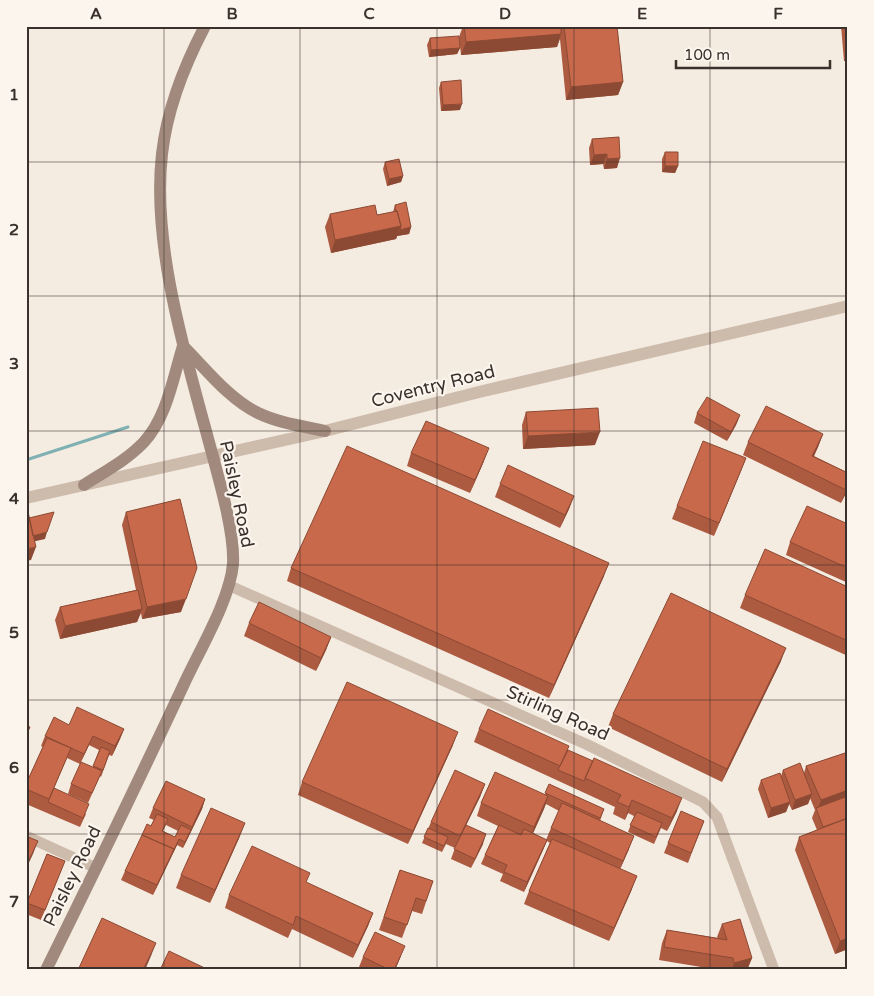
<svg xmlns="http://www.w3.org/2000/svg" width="874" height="996" font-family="'Varela Round',sans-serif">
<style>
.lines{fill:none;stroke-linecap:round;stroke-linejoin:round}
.stream{stroke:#7fb0b2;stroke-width:3}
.minor{stroke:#cdbbac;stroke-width:11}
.tertiary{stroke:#cdbbac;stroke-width:12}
.secondary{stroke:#a18a7d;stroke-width:12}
.wall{fill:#ac5a40;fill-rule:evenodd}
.shaded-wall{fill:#8c4a34}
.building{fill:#c8694b;stroke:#8c4a34}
.grid{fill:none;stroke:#3b302b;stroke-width:1;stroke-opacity:0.55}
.labels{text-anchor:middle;stroke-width:4.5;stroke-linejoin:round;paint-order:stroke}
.street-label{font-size:18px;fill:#3b302b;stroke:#fbf5ee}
.neatline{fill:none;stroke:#3b302b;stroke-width:2}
.grid-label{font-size:16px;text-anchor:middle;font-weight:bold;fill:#3b302b}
</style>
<rect width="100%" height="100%" fill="#f4ebe1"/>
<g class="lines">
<!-- stream -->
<path class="stream" d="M26 460 128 427"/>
<!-- minor -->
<path class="minor" d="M228 585 588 745 703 802 717 817 774 970
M26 836 96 868"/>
<!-- tertiary -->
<path class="tertiary" d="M26 498 325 431 479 392 848 306"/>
<!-- secondary -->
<path class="secondary" d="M183 346C206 369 229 399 258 413 279 423 302 426 325 431
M84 485C104 472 127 460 144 442 167 417 173 378 183 346
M46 970C93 875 139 780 184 684 199 651 230 600 233 564 235 529 215 466 206 431 183 347 152 241 162 154 167 109 184 66 205 26"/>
</g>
<!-- wall -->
<path class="wall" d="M463 26H561V28L562 26H617L623 82 618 95 566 100 560 39 557 47 461 55 459 37Z
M841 26H848V61H844Z
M430 38 460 48 457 54 429 57 427 45Z
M441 82 460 110 441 111 439 88Z
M619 137 617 168 604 169 603 164 590 165 589 148 592 139Z
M665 152 678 166 675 173 662 172V159Z
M385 162 403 176 401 182 387 186 383 169Z
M395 205 411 227 409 234 397 236 396 239 331 253 325 227 330 214 377 215 393 212Z
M526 412 595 445 523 449 522 425Z
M697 413 740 415 736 425 727 441 694 423Z
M823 434 818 447 814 456 848 473V489L841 503 743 455 748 442Z
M411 453 484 461 470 493 407 466Z
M746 458 714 536 672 519 677 506Z
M500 484 574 496 569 509 560 528 495 497Z
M126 512 181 612 142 619 141 613 137 622 60 639 55 620 60 607 136 590 122 525Z
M848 524V583L786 555 790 542Z
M291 568 604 576 549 698 287 581Z
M848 587V656L740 608 745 595Z
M249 623 331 637 326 650 316 671 244 636Z
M781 661 722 782 608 727 613 714Z
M69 725 124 729 120 739 112 756 109 755 101 777 100 776 88 803 68 794 71 784 93 767 99 750 89 745 80 764 67 758 54 788 86 814 80 827 26 804V784L43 747 41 746 45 736Z
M479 729 568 750 677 811 667 831 661 828 654 844 628 832 634 816 628 813 625 820 613 814 615 807 474 742Z
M453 745 408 844 298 795 302 782Z
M848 752V949L835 954 795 850 799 837 817 830 812 818 815 810 810 798 808 804 792 810 789 804 786 812 768 818 758 789 761 780 781 776 783 770 804 773 806 766Z
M485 784 480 797 466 825 483 844 471 868 451 859 455 848 446 844 442 852 422 843 431 822Z
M549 784 604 809 600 821 629 849 620 869 632 889 609 941 524 904 529 891 550 843 547 841 543 850 524 892 500 881 503 874 481 864 485 855 498 826 477 816 481 803 545 795ZM546 804 559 811 551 828 546 840 533 833Z
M205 799 202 809 183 848 177 845 153 895 121 880 125 871 154 820 149 818 153 808ZM166 825 178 831 175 837 163 831Z
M704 821 688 863 664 853 668 843Z
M240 836 210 903 176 888 181 875Z
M47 854 65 861 41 920 26 914V905Z
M400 870 433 881 422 914 412 911 402 938 379 930Z
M307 883 373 913 368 926 353 958 292 929 288 938 225 908 229 895Z
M722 924 752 958 747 970H719L659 960 662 943 667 930 718 938 717 937Z
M401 956 395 970H365L359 967 363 957Z"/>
<!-- shaded-wall -->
<path class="shaded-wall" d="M561 34 557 47 461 55 466 42Z
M460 48 457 54 429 57 431 50Z
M848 52V61H844Z
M623 82 618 95 566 100 571 87Z
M462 104 460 110 441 111 443 105Z
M607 154 603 164 590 165 594 155Z
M620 158 617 168 604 169 607 159Z
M665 166H678L675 173 662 172Z
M403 176 401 182 387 186 389 179Z
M401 226 396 239 331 253 335 240Z
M411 227 409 234 397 236 400 230Z
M740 415 736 425 727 441 731 432Z
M600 432 595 445 523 449 528 436Z
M823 434 818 447 808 469 812 456Z
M489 448 484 461 470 493 475 480Z
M746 458 741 471 714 536 719 523Z
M848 486V489L841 503 846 490Z
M574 496 569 509 560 528 565 515Z
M47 532 45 539 27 543 30 536Z
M36 547 31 560 26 561V549Z
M609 563 604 576 549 698 554 685Z
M186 599 181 612 142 619 147 607Z
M142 609 137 622 60 639 65 626Z
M331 637 326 650 316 671 321 658Z
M786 648 781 661 722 782 727 769Z
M124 729 120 739 112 756 115 746Z
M458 732 453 745 408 844 413 831Z
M93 736 89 745 80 764 84 754Z
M485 784 480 797 455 848 460 836Z
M848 790V801L817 811 821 800Z
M812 794 808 804 792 810 795 800Z
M548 796 544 809 530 840 534 827Z
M682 798 677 811 667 831 672 818Z
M205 799 202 809 183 848 185 842Z
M632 800 628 813 625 820 629 807Z
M790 802 786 812 768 818 771 808Z
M245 823 240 836 210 903 215 890Z
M486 834 483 844 471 868 475 859Z
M634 836 629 849 618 874 623 861Z
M179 839 177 845 153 895 157 885Z
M547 840 543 850 524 892 527 882Z
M38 841 33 854 26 869V866Z
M637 876 632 889 609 941 614 928Z
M373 913 368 926 353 958 358 945Z
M848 938V949L835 954 840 941Z
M156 943 151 956 145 970H143Z
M405 946 395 970H394Z
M752 958 747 970H732L734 963Z"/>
<!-- building -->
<path class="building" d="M464 26H561V34L466 42Z
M564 26H617L623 82 571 87Z
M459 36 460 48 431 50 430 38Z
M461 80 462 104 443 105 441 82Z
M619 137 620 158 607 159V154L594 155 592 139Z
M665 152H678V166H665Z
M399 159 403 176 389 179 385 162Z
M406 202 411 227 400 230 401 226 397 211H396L395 205Z
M375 205 377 215 397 211 401 226 335 240 330 214Z
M707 397 740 415 731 432 697 413Z
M766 406 823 434 812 456 848 473V486L846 490 748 442Z
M598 408 600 432 528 436 526 412Z
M426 421 489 448 475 480 411 453Z
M703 441 746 458 719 523 677 506Z
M347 446 609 563 554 685 291 568Z
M508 465 574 496 565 515 500 484Z
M180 499 197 568 186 599 147 607 126 512Z
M807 506 848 524V568L790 542Z
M26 512H28L36 547 26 549Z
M54 512 47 532 33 536 29 518Z
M765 549 848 587V641L745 595Z
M138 590 142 609 65 626 60 607Z
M671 593 786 648 727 769 613 714Z
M259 602 331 637 321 658 249 623Z
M347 682 458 732 413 831 302 782Z
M77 707 124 729 115 746 93 736 84 754 45 736 54 717 69 725Z
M488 709 569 746 560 766 479 729Z
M26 726 30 727 26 736Z
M47 738 71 748 49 799 26 789V784Z
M101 747 110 751 103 770 93 766Z
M568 750 593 761 584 781 558 770Z
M848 752V790L821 800 806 766Z
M594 758 682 798 672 818 632 800 629 807 617 802 621 795 585 778Z
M81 762 102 771 92 793 71 784Z
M800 763 812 794 795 800 783 770Z
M455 770 485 784 460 836 431 822Z
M495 772 548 796 534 827 481 803Z
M780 773 790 802 771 808 761 780Z
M166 781 205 799 192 827 153 808Z
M549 784 604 809 600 818 545 793Z
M54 788 89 804 83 818 48 802Z
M848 796V818L823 827 816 808Z
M562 803 634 836 623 861 551 828Z
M211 808 245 823 215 890 181 875Z
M681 811 704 821 691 853 668 843Z
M637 812 662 823 656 837 630 825Z
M157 814 168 819 162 831 175 837 181 825 191 830 185 842 179 839 173 852 174 849 142 835 147 824 151 826Z
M848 818V938L840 941 799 837Z
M466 825 486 834 475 859 454 849Z
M499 825 521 835 524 829 547 840 527 882 504 872 507 865 485 855Z
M428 828 448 837 444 846 424 837Z
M142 835 174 849 157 885 125 871Z
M26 836 38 841 26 866Z
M552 839 637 876 614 928 529 891Z
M252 846 310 873 306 882 373 913 358 945 296 916 293 925 229 895Z
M47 854 65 861 45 910 27 903Z
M400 870 433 881 426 901 416 898 407 925 384 917Z
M102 918 156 943 143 970H78Z
M740 919 752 958 734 963 733 958 664 947 667 930 727 940 722 924Z
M375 932 405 946 394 970H390L363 957Z
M169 951 209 970H160Z"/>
<!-- grid -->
<path class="grid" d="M164 26V970M300 26V970M437 26V970M574 26V970M710 26V970M26 162H848M26 296H848M26 431H848M26 565H848M26 700H848M26 834H848"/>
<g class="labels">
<!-- street labels -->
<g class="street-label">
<text transform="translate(433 386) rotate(-14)" y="6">Coventry Road</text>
<text transform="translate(237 494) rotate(78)" y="6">Paisley Road</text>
<text transform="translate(558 713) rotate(24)" y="6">Stirling Road</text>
<text transform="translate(72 876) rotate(-64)" y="6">Paisley Road</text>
</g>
</g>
<!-- border -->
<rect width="874" height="996" fill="none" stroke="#fbf5ee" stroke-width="55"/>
<!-- scale -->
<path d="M676 60v8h154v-8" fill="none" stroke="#3b302b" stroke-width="2.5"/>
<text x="684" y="60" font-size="15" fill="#3b302b" stroke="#fbf5ee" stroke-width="4" paint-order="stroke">100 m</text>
<rect x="28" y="28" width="818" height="940" class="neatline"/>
<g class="grid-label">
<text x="96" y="19">A</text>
<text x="232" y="19">B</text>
<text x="369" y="19">C</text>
<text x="505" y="19">D</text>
<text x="642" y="19">E</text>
<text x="778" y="19">F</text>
<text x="14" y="100">1</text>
<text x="14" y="235">2</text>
<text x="14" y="369">3</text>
<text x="14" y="504">4</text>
<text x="14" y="638">5</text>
<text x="14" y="773">6</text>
<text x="14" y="907">7</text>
</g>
</svg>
